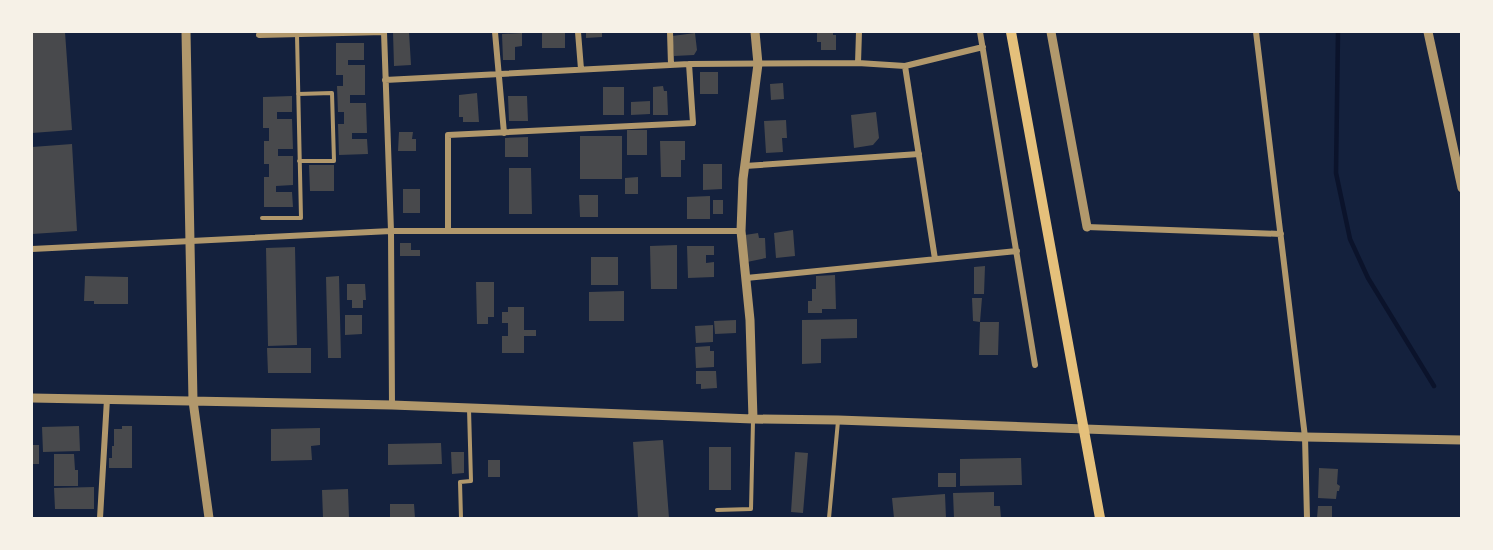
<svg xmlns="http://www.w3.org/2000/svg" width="1493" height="550" font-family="Signika,sans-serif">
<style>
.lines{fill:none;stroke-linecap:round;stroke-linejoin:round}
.stream{stroke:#0b132b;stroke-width:4.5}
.building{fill:#48494c}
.service{stroke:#b1986c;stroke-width:4}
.minor{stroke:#b1986c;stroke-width:6}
.tertiary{stroke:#b1986c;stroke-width:9}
.secondary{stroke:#e5c07b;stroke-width:10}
</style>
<rect width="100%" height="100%" fill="#14213d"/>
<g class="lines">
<!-- stream -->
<path class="stream" d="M1338 32 1336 173 1350 239 1368 278 1434 386"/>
</g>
<!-- building -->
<path class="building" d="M32 32H65L72 130 32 133Z
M393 32H409L411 65 394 66Z
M542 32H565V48H542Z
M586 32H602V37L586 38Z
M817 32H833V35H836V50H821V42H817Z
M522 33V46L515 47V60H503L502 34Z
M695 33 697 50 694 55 674 56 672 36Z
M336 43H364V60H348V65H365V95H350V103H366L367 133H352V139H367L368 154 339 155 338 124H344V112H338L337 86H343V75H336Z
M700 72H718V94H700Z
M783 83 784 99 771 100 770 84Z
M663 86 664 91H667L668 115H653V87Z
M603 87H624V115H603Z
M477 93 479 122H463V117H459V95Z
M292 96V112H277V119H292L293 149H278V156H293V185L276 186V192H292L293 207H264V177H269V164H264V141H269V128H263V97Z
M508 96H527L528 121H509Z
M650 101V114L631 115V102Z
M876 112 879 138 873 145 854 148 851 115Z
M786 120 787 138H782L783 152 766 153 764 121Z
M627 130H647V155H627Z
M399 132H413L412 139H416V151H398Z
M580 136H622V179H580Z
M528 137V157H505V138Z
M660 141H685V160H681V177H661Z
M72 144 77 231 32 234V147Z
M703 164H722V189L703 190Z
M309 165H334V191H310Z
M509 168H531L532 214H509Z
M638 177V194H625V178Z
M403 189H420V213H403Z
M579 195H598V217H580Z
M710 196V219H687V197Z
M713 200H723V214H713Z
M793 230 795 256 776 258 774 233Z
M758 233 759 238H765L766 258 747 262 745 235Z
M400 243H411V250H420V256H400Z
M677 245V289H651L650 246Z
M687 246H714V255H706V263L714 262V277L688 278Z
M295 247 297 345 268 346 266 248Z
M591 257H618V285H591Z
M985 266 984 294H974V267Z
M835 275 836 309H822V313H808V301H812V289H816V276Z
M85 276 128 277V304H94V301H84Z
M339 276 341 358H328L326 277Z
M476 282H494V317H488V324H477Z
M347 284H365L366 300H363V308H352V300H347Z
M624 291V321H589V292Z
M972 298H982L980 322 973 321Z
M508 307H524V330H536V336H524V353H502V336H508V323H502V312H508Z
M345 315H362V334L345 335Z
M857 319V338L821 339V363L802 364V320Z
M736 320V333L715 334 714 321Z
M980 322H999L998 355H979Z
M713 325V342L696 343 695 326Z
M710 346V351H714V367L696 368 695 347Z
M267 348H311V373H268Z
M696 371H716L717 388 701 389V384H696Z
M79 426 80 451 43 452 42 427Z
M122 426H132V468H109V458H112V446H114V429H122Z
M320 428V445L311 446 312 460 271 461V429Z
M663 440 669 518H638L633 442Z
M441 443 442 464 388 465V444Z
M32 445H39V464H32Z
M709 447H731V490H709Z
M451 452H464V473L452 474Z
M795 452 808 453 803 513 791 512Z
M54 454H74L75 470H78V486H54Z
M1021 458 1022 485 960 486V459Z
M488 460H500V477H488Z
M1319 468 1338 469 1337 484 1340 486 1339 491H1337L1336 499 1318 498Z
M938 473H956V487H938Z
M94 487V509H55L54 488Z
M348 489 349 518H323L322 490Z
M994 492V506H1000L1001 518H954L953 493Z
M945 494 946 518H894L892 498Z
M390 504H414L415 518H390Z
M1318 506H1332V518H1317Z"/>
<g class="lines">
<!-- service -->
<path class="service" d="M298 94 332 93 334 161H299
M262 218H301L297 35
M717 510 751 509 753 421
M461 518 460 482 471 481 469 409
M829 518 838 421"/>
<!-- minor -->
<path class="minor" d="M260 32 259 35 384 32
M384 32 391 231 392 405
M495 32 504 133
M578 32 581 69
M670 32 671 65
M980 32 1035 365
M1256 32 1305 437 1307 518
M858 63 859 32
M905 66 935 259
M385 80 689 64 858 63 905 66 983 47
M745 166 919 154
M1087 227 1281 234
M448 231V135L693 123 689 64
M32 249 391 231H741
M746 278 1017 251
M100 518 107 399"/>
<!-- tertiary -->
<path class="tertiary" d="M186 32 193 401 209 518
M1051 32 1087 227
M1428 32 1462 188
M32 398 392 405 753 419 838 420 1305 437 1462 440
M753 419 750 320 741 231 743 179 758 64 755 32"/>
<!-- secondary -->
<path class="secondary" d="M1011 32 1100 518"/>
</g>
<!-- border -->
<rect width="1493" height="550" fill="none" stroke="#f6f1e7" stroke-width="66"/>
</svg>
